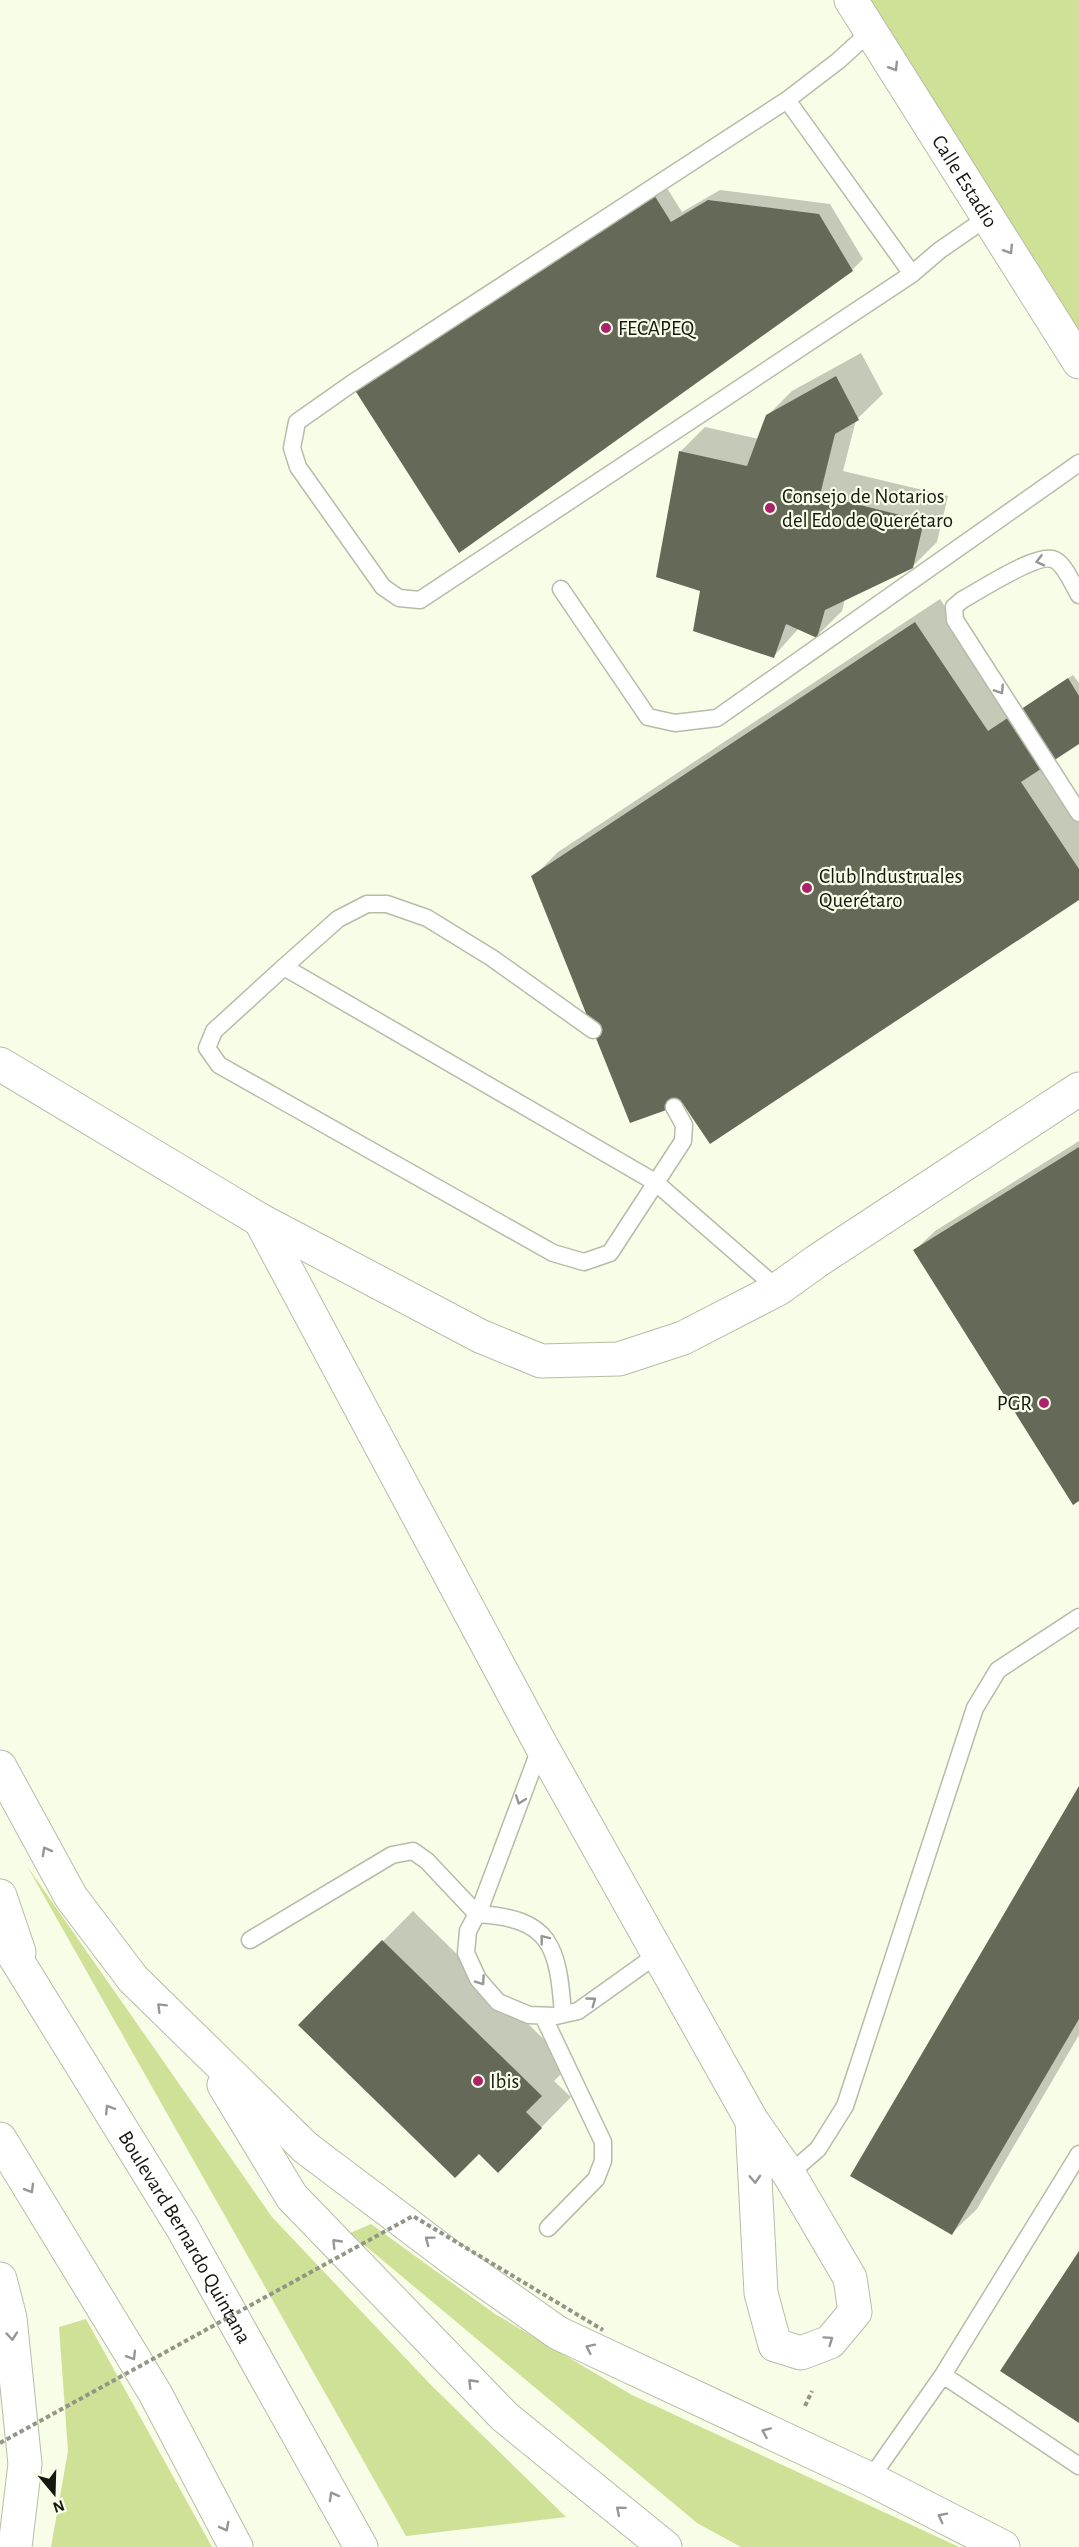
<svg xmlns="http://www.w3.org/2000/svg" width="1079" height="2547" font-family="'Alegreya Sans',sans-serif">
<style>
.green{fill:#cfe197}
.shadow{fill:#0003}
.building{fill:#656a58}
.lines{fill:none;stroke-linecap:round;stroke-linejoin:round}
.lane-casing{stroke:#b6bca7;stroke-width:19}
.street-casing{stroke:#b6bca7;stroke-width:35}
.highway-casing{stroke:#b6bca7;stroke-width:35}
.path{stroke:#929687;stroke-width:4;stroke-dasharray:4.5 3;stroke-linecap:butt}
.lane{stroke:#fff;stroke-width:16}
.street{stroke:#fff;stroke-width:33}
.highway{stroke:#fff;stroke-width:33}
.path-bridge{stroke:#929687;stroke-width:4;stroke-dasharray:4.5 3;stroke-linecap:butt}
.oneway{stroke:#969794}
.poi-dot{fill:#aa236a;stroke:#f7fde7;stroke-width:2}
.labels{text-anchor:middle;stroke-width:4.5;stroke-linejoin:round;paint-order:stroke}
.street-label{font-size:21px;fill:#161811;stroke:#f7fde7}
.poi-label{font-size:21px;fill:#161811;stroke:#f7fde7;text-anchor:start}
</style>
<rect width="100%" height="100%" fill="#f7fde7"/>
<!-- green -->
<path class="green" d="M868 0H1079V339Z
M27 1866 272 2217 430 2384 566 2517 406 2536Z
M371 2224 495 2314 632 2395 959 2547H741L697 2523 350 2233Z
M86 2319 212 2547H51L68 2451 59 2327Z"/>
<!-- shadow -->
<path class="shadow" d="M662 180 682 212 720 190 830 204 863 259 852 270 460 551Z
M861 353 883 394 856 420 843 471 948 496 937 542 912 567 845 599 842 611 817 636 799 628 774 656 701 590 680 452 705 427 759 439 767 416 792 391Z
M940 599 1016 713 1073 675 1079 683V742L1049 762 1079 807V898L533 877 558 852Z
M1079 1141V1499L915 1250 935 1231Z
M1079 1789V2035L977 2209 952 2233Z
M413 1911 570 2065 554 2081 571 2097 528 2141 479 2152 300 2025Z"/>
<!-- building -->
<path class="building" d="M651 190 671 222 708 200 819 214 853 271 459 553 351 384Z
M836 376 859 420 835 434 820 495 924 521 913 568 825 610 817 638 786 624 774 658 693 631 700 591 656 577 679 451 747 466 766 415Z
M915 622 988 731 1068 678 1079 696V744L1021 782 1079 869V900L710 1144 683 1104 630 1123 531 876Z
M1079 1147V1501L1073 1505 913 1250Z
M1079 1786V2019L952 2235 850 2176Z
M382 1940 542 2096 526 2112 542 2128 498 2173 479 2154 455 2178 298 2025Z
M1079 2251V2423L1000 2371Z"/>
<g class="lines">
<!-- lane casing -->
<g class="lane-casing">
<path id="lane" d="M871 31 838 61 787 100 351 384 297 422 292 448 298 467 383 587 399 598 420 600 912 274 940 250 988 217
M787 100 912 274
M561 589 648 717 675 723 717 718 1079 463
M1079 595C1073 585 1065 565 1055 560 1039 551 979 591 962 600L954 607 955 620 1079 813
M284 967 655 1182 778 1289
M593 1030 492 958 427 918 387 904H367L338 919 284 967 214 1031 207 1048 219 1065 553 1253 584 1262 610 1253 683 1141 684 1125 674 1107
M541 1746 481 1906 468 1931 466 1953 478 1979 498 2002 529 2015 556 2016 578 2011 658 1954
M250 1940 392 1855 413 1851 427 1861 477 1914C551 1918 558 1946 563 2014
M543 2016 603 2142V2161L596 2179 548 2228
M789 2174 818 2149 845 2106 975 1708 998 1670 1079 1617
M943 2375 1079 2466
M870 2479 943 2375 1079 2154"/>
</g>
<!-- street casing -->
<g class="street-casing">
<g id="street">
<path id="s1" d="M851 0 1079 362"/>
<path d="M0 1064 260 1220 480 1336 541 1361 619 1359 683 1338 778 1289 817 1261 1079 1089"/>
<path d="M260 1220 541 1745 752 2121 789 2174 850 2278 855 2312 830 2342 801 2353 775 2345 761 2293 752 2121"/>
</g>
</g>
<!-- highway casing -->
<g class="highway-casing">
<g id="highway">
<path d="M0 1767 71 1897 133 1979 306 2148 457 2262 558 2333 870 2479 1003 2547"/>
<path d="M0 1896 19 1952"/>
<path id="s2" d="M0 1933 182 2227 361 2547"/>
<path d="M224 2085 292 2197 505 2417 665 2547"/>
<path d="M0 2139 155 2393 236 2547"/>
<path d="M0 2279 10 2318 25 2464 15 2547"/>
</g>
</g>
<!-- path -->
<path class="path" d="M805 2406 812 2391"/>
<!-- lane -->
<use href="#lane" class="lane"/>
<!-- street -->
<use href="#street" class="street"/>
<!-- highway -->
<use href="#highway" class="highway"/>
<!-- path-bridge -->
<path class="path-bridge" d="M0 2443 413 2216 603 2330"/>
</g>
<!-- one-way arrows -->
<defs><path id="oneway-chevron" d="M-2-3.5L2.5 0L-2 3.5" fill="none" stroke-width="1.6" stroke-linecap="round" stroke-linejoin="round" transform="scale(1.5)"/></defs>
<g class="oneway">
<use href="#oneway-chevron" transform="translate(894 67) rotate(58)"/>
<use href="#oneway-chevron" transform="translate(1009 250) rotate(58)"/>
<use href="#oneway-chevron" transform="translate(1040 561) rotate(166)"/>
<use href="#oneway-chevron" transform="translate(1000 690) rotate(57)"/>
<use href="#oneway-chevron" transform="translate(520 1800) rotate(110)"/>
<use href="#oneway-chevron" transform="translate(46 1851) rotate(-119)"/>
<use href="#oneway-chevron" transform="translate(544 1939) rotate(-128)"/>
<use href="#oneway-chevron" transform="translate(481 1981) rotate(55)"/>
<use href="#oneway-chevron" transform="translate(592 2001) rotate(-36)"/>
<use href="#oneway-chevron" transform="translate(161 2007) rotate(-135)"/>
<use href="#oneway-chevron" transform="translate(109 2109) rotate(-122)"/>
<use href="#oneway-chevron" transform="translate(755 2179) rotate(87)"/>
<use href="#oneway-chevron" transform="translate(30 2189) rotate(59)"/>
<use href="#oneway-chevron" transform="translate(429 2240) rotate(-143)"/>
<use href="#oneway-chevron" transform="translate(336 2243) rotate(-134)"/>
<use href="#oneway-chevron" transform="translate(12 2336) rotate(85)"/>
<use href="#oneway-chevron" transform="translate(829 2340) rotate(-35)"/>
<use href="#oneway-chevron" transform="translate(590 2348) rotate(-154)"/>
<use href="#oneway-chevron" transform="translate(132 2356) rotate(59)"/>
<use href="#oneway-chevron" transform="translate(472 2383) rotate(-134)"/>
<use href="#oneway-chevron" transform="translate(766 2432) rotate(-156)"/>
<use href="#oneway-chevron" transform="translate(333 2496) rotate(-119)"/>
<use href="#oneway-chevron" transform="translate(620 2510) rotate(-140)"/>
<use href="#oneway-chevron" transform="translate(942 2517) rotate(-153)"/>
<use href="#oneway-chevron" transform="translate(225 2527) rotate(62)"/>
</g>
<!-- markers -->
<g class="poi-dot">
<circle cx="606" cy="328" r="6"/>
<circle cx="770" cy="508" r="6"/>
<circle cx="807" cy="888" r="6"/>
<circle cx="1044" cy="1403" r="6"/>
<circle cx="478" cy="2081" r="6"/>
</g>
<g class="labels">
<!-- street labels -->
<g class="street-label">
<text dy="7" stroke="none"><textPath href="#s1" startOffset="214">Calle Estadio</textPath></text>
<text dy="7" stroke="none"><textPath href="#s2" startOffset="356">Boulevard Bernardo Quintana</textPath></text>
</g>
<!-- poi labels -->
<g class="poi-label">
<text x="618" y="335">FECAPEQ</text>
<text x="782" y="503">Consejo de Notarios<tspan x="782" dy="24">del Edo de Querétaro</tspan></text>
<text x="819" y="883">Club Industruales<tspan x="819" dy="24">Querétaro</tspan></text>
<text x="1032" y="1410" text-anchor="end">PGR</text>
<text x="490" y="2088">Ibis</text>
</g>
</g>
<!-- north arrow -->
<g transform="translate(54 2493) rotate(161)" stroke="#f7fde7" stroke-width="4.5" paint-order="stroke">
<path d="M0-4.5L10 22L0 15L-10 22Z" fill="#161811"/>
<text y="-9" font-size="16" font-weight="bold" text-anchor="middle" fill="#161811">N</text>
</g>
</svg>
